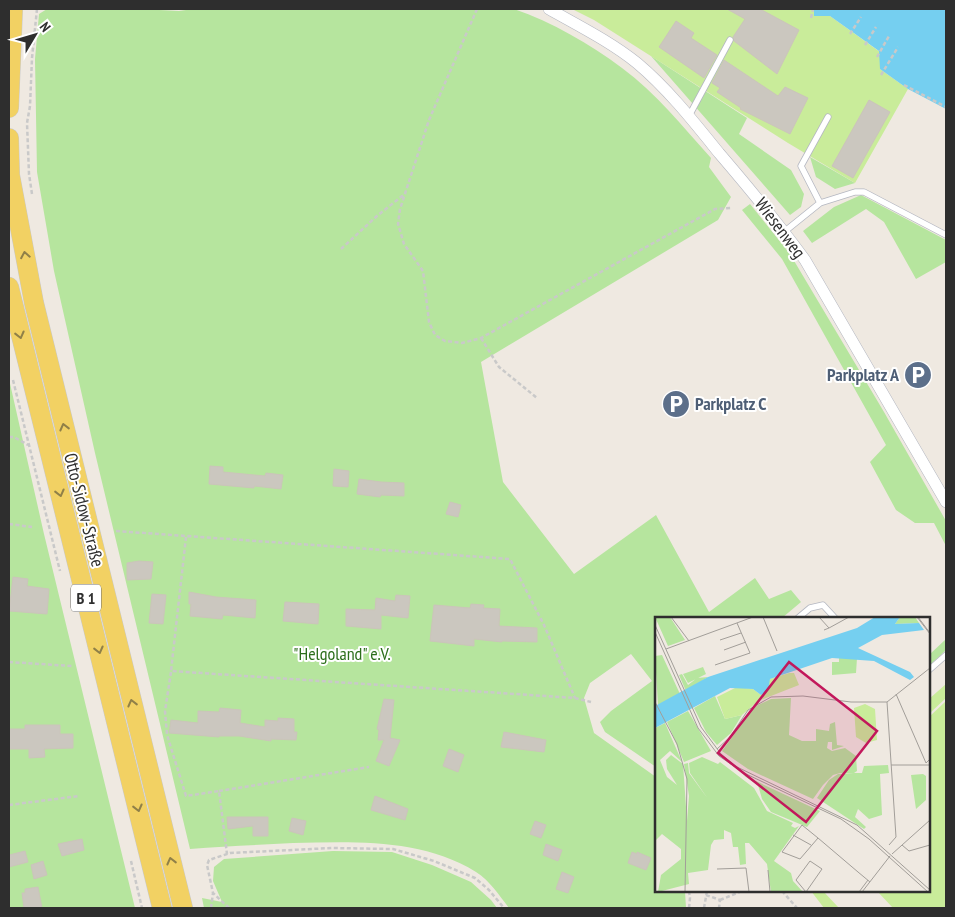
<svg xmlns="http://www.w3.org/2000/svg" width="955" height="917" font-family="'PT Sans Narrow',sans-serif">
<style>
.green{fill:#b6e59e}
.pitch{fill:#c9ec9a}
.water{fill:#75cff0}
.building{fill:#cbc7bf;stroke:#cbc5ba}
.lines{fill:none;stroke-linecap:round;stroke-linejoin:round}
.lane-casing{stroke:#b4b7c1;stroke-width:7}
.street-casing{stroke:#b4b7c1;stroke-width:12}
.primary-casing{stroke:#c9c9c9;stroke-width:20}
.path{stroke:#c9c9c9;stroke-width:2.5;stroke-dasharray:4 2.5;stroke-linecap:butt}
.lane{stroke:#fff;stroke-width:5.5}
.street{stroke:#fff;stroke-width:11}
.primary{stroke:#f2d163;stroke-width:19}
.oneway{stroke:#908048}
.labels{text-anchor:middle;stroke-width:4;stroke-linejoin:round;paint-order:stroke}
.shield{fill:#fff;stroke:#6d6d6d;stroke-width:1}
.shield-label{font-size:16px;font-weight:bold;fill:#2e2e2e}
.street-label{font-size:18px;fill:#2e2e2e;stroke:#fff}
.service-label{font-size:18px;font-weight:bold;fill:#4e5e75;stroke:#fff;text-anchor:end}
.park-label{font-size:18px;fill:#2c6e1b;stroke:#fff}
.inset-road{fill:none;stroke:#a29e99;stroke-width:1}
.view{fill:#c2185b;fill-opacity:0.15;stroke:#c2185b;stroke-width:2.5}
.inset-edge{fill:none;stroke:#2e2e2e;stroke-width:2.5}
</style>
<rect width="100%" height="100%" fill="#efe9e1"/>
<!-- green -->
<path class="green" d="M47 9H140L179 11 193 9H514C552 22 590 44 622 68 656 93 683 127 711 158L709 167 731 197 718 220 481 362 503 482 574 574 656 515 709 612 755 578 769 599 791 590 801 602 782 618H656V767L605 732 600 722 611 711 652 681 631 654 590 683 584 698 594 733 656 777V891H685L686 908H509C499 895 490 881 476 872 421 838 355 842 293 843 259 845 225 846 190 849L95 453 54 271 37 172 35 59 39 14Z
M651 56 747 118 739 134 791 170 804 194 801 207 790 215Z
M810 157 855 183 835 189 816 177Z
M861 195 946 240V262L916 279 884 222 866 209 812 243 803 231 834 207Z
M750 204 790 254 884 412 946 521V546L934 523H915L896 510 870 462 886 445 782 259 742 210Z
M9 379 44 534 135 908H9Z
M946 639V650L929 666V655Z
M333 851 392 852 432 865 471 882 491 900 497 908H204L202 898 222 902 213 881 214 867 224 859Z"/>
<!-- pitch -->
<path class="pitch" d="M572 9H814V16H830L880 52V69L908 89 855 183 788 143 594 20Z
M946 684V698L929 714V699Z
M946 701V908H893L877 891H929V717Z
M811 891H823L839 908H824Z"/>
<!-- water -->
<path class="water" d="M814 9H946V109L908 89 880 69 879 51 830 16H814Z"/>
<!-- building -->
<path class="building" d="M727 9H760L799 30 777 74 734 41 733 37 745 19Z
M676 21 694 33 691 38 717 55 704 78 659 47Z
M724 60 778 96 785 87 808 98 790 134 740 109 741 108 717 92 720 88 712 83Z
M869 100 890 112 853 178 832 166Z
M210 466 223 467V472L265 476 266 473 283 475 281 489 254 486V488L209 484Z
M334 469 349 471 348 487 333 486Z
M359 479 381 482 404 483V496L381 495 380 497 357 494Z
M450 502 461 505 458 517 446 514Z
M139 561 153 562 151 579 127 580V563Z
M13 577 28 579 27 586 49 589 47 614 9 611Z
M189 592 216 597 256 600 255 618 223 615 222 619 190 616 191 604H189Z
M152 594 166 595 163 624 149 623Z
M396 595 410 596 408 618 381 615V629L346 626V609L375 610 376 598 395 601Z
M285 602 319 604 318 624 283 621Z
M471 604 484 605 483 608 500 609 499 626 537 628V642L502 641V642L474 639V646L430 641 434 605 470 608Z
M384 699 394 700 390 738 400 740 389 766 376 761 384 740H378L379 730 377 729Z
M220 708 241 710 240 723 265 727V720L278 721V718L294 719V732H297L296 740 271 739V741L239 736H219V737L169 733 171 720 198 723V711L219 712Z
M25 725H60V734H73V748L44 749 45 757 29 758V749H9V729H25Z
M504 732 546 740 544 752 501 747Z
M449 749 464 755 458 772 443 766Z
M375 796 408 809 405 820 371 810Z
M227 817H268V836H253V826L228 829Z
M292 818 306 821 303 835 289 831Z
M535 821 546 825 541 838 530 834Z
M82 839 84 850 62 856 58 844Z
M546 844 562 850 558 861 543 855Z
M25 851 28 862 9 867V855Z
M632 852 637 854V852L651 858 646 870 628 863Z
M43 861 47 875 34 879 31 865Z
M562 872 574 877 568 893 556 889Z
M38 887 42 908H24L22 893H25V889Z"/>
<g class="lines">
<!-- lane casing -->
<g class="lane-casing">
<path id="lane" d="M689 116 730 40
M820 203 801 166 828 117
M784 232 820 203 855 192H864L946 235
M798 618 810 608 823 605 835 618
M929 670 946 655"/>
</g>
<!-- street casing -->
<g class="street-casing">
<path id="street" d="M549 9C579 26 611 42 637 63 668 89 694 122 719 153 749 188 778 223 805 260L946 502"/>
</g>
<!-- primary casing -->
<g class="primary-casing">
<path id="primary" d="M9 108 13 9
M9 138 10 175 34 303 183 908
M9 287 162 908"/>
</g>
<!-- path -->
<path class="path" d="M477 9 429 120 400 209 398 224 404 244 423 271 429 322 435 335 445 341 462 343 481 338 715 209 731 208
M811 18 813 9
M850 34 861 17
M865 45 876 27
M877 57 889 36
M881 75 898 47
M904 85 946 107
M32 194 29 174 27 123 30 106 32 58 37 9
M341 249 378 215 406 193
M481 338 499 367 537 398
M13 380 60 571
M9 437H14L28 445
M9 524 32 527
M116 531 510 559 544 625 575 698
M186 537 171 671 575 698 591 702
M9 662 72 666
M171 672 165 711 167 735 186 796 219 791 227 854
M219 791 369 767
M9 805 79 796
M131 861 142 908
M689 891 690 898 689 908
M782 891 797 908
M706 895 720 900 719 908
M720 900 742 891
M211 908 213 893
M229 908 213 893 207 865 209 860 230 853 332 848 393 849 434 861 475 878 489 890 504 908
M704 908 707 891"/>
<!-- lane -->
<use href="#lane" class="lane"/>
<!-- street -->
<use href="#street" class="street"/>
<!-- primary -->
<use href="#primary" class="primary"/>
</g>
<!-- one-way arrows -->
<defs><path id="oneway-chevron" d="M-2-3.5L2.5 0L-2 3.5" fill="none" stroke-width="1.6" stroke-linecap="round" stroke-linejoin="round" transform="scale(1.25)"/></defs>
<g class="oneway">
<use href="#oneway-chevron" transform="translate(25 255) rotate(-100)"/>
<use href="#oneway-chevron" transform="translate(20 335) rotate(76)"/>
<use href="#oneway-chevron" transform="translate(64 427) rotate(-104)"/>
<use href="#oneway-chevron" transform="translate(60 493) rotate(76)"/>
<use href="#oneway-chevron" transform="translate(99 650) rotate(76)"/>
<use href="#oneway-chevron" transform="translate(132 703) rotate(-104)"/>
<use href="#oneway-chevron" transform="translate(138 808) rotate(76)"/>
<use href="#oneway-chevron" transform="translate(171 861) rotate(-104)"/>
</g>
<!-- icons -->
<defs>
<g id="parking-disc" transform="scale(1.4375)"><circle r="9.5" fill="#5c6f8a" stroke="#fff"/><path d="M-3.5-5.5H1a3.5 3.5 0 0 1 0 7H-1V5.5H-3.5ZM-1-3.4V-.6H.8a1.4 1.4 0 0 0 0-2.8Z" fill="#fff"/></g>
</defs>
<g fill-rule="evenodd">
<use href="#parking-disc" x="918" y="375"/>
<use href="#parking-disc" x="676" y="404"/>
</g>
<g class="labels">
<!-- shield labels -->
<rect class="shield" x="71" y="584.5" width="30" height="27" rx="4"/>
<g class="shield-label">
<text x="86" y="604">B 1</text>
</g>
<!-- street labels -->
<g class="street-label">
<text transform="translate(780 228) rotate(53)" y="6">Wiesenweg</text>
<text transform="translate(84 510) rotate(76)" y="6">Otto-Sidow-Straße</text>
</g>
<!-- service labels -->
<g class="service-label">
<text x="899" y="381">Parkplatz A</text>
<text x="695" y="410" text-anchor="start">Parkplatz C</text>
</g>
<!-- park labels -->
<g class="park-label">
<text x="342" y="660">"Helgoland" e.V.</text>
</g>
</g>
<!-- overview -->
<g transform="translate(655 617)">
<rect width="275" height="275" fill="#efe9e1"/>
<path d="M0 0H15L30 23 13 29ZM245 0H260L264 6 240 7ZM7 38 25 77 3 88 0 39ZM184 40 202 41 201 56 177 58V45H184ZM48 50 51 57 33 66 28 57ZM27 57 33 68 42 61 53 60 31 74 24 58ZM60 79 70 102 87 98 76 116 62 128 51 115 39 91ZM136 81 134 118 147 124H161V112L174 114 175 107 180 105 182 128 189 129 177 133V125H173L172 131 177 134 190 131 201 139 202 154 199 156H207L209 149 233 148 234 156 225 157 227 198 214 202 203 192 200 200 211 210 209 212 162 181 174 163 183 157 199 156H185L178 158 168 168 158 182 93 152 67 134 99 90 116 82ZM33 94 56 134 29 145 12 105ZM10 106 27 145 15 134 5 143 12 160 22 168 12 152 11 143 16 138 28 147 32 204 34 179 29 147 33 146 34 156 53 182 35 156 34 146 47 140 63 147 65 145 99 171 112 194 138 206 136 209 140 211 144 209 119 244 136 256 138 264 148 275H116L112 247 94 226H90L91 247 85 248 83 230H78L76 216 69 213V222L59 223 56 228 53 253 33 256 34 267 3 275 6 258 26 242V232L7 217 0 224V111ZM268 157 271 159V183L261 192 256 158ZM88 158 165 194 152 210 116 195 107 182 103 168Z" fill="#b6e59e"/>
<path d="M134 56H139L144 68 103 84 87 98 70 102 62 80 82 70 98 72 106 78 115 62ZM210 87 220 92 222 123 211 126 201 120 199 91Z" fill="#c9ec9a"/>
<path d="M220 0H245L240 7 264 6 269 13 227 18 203 31 255 55 259 60 255 63 219 44 177 41 115 62 113 74 106 78 98 72 75 71 0 111V89L53 60 202 11Z" fill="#75cff0"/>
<path class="inset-road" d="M16 0 34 24M108 0 122 34M164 0 174 11 169 13M262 0 275 17M263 0 275 16M0 8 46 110 66 137 80 149 202 208 275 273M174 11 194 0M0 15 43 111 64 139 89 156 186 202 214 222 273 275M65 23 86 16M11 32 98 0M69 33 91 25M60 48 95 36 82 6M241 77 271 146 275 142M0 85 22 127 32 162 30 275M232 85 241 220 234 228M232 85 275 51M62 132 75 120 93 93 116 80 148 79 196 85H232M236 148H275M138 218 156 228M163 221 145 242 127 235 147 208 163 221 203 255 215 265M247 228 254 234 275 228M237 237 275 203M155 244 167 252 151 275 141 263ZM62 252 91 251 94 275M113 253 115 275M204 275 213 263M207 275 235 239"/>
<path class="view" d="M134 45 222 114 151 205 63 136Z"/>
<rect width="275" height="275" class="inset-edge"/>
</g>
<!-- border -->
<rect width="955" height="917" fill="none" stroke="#2e2e2e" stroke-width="20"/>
<!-- north arrow -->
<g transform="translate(35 35) rotate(52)" stroke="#ffffff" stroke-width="4" paint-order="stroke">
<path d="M0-4L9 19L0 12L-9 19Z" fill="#2e2e2e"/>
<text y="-8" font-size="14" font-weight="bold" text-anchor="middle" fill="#2e2e2e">N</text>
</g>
</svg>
